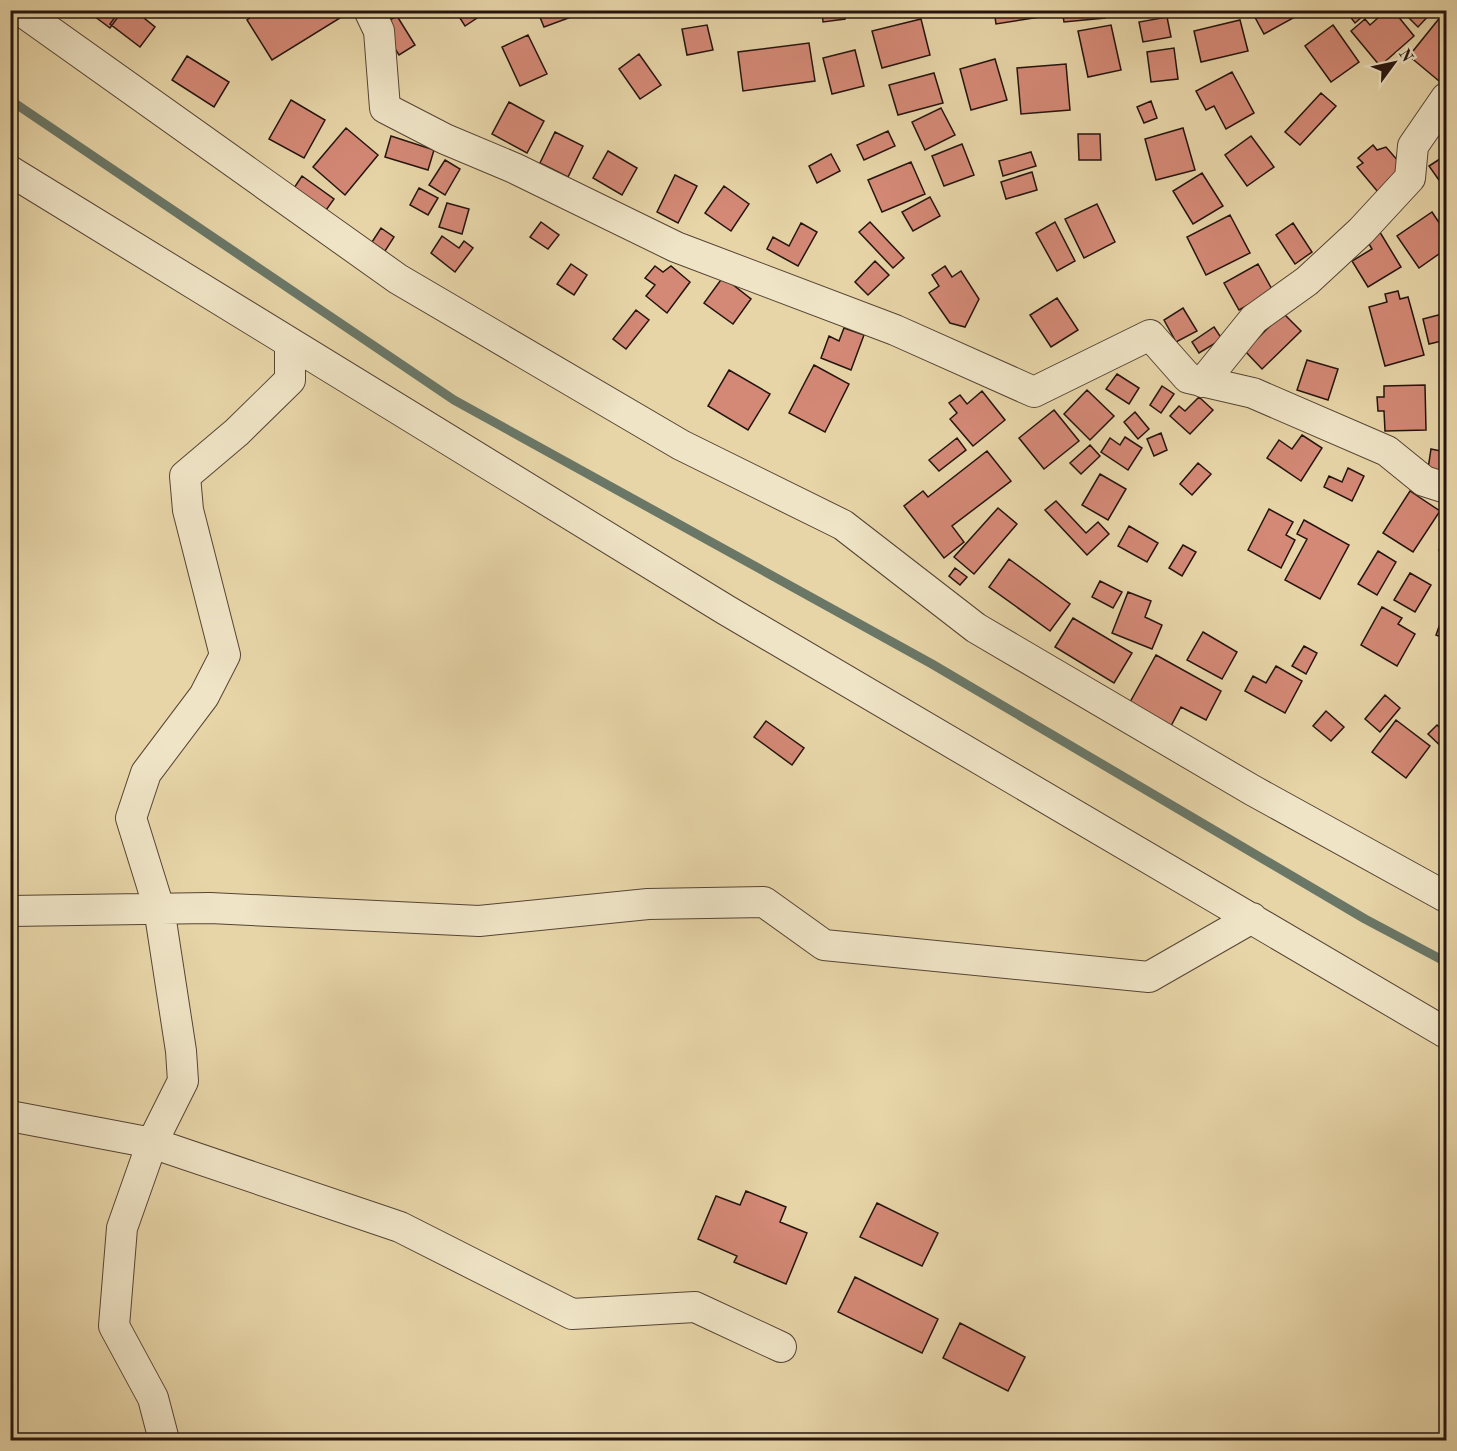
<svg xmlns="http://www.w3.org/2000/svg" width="1457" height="1451" font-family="'Old Standard TT',serif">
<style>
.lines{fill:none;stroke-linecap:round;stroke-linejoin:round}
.stream{stroke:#6a7767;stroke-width:9}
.building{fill:#d48976;stroke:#25140e;stroke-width:1.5}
.minor-casing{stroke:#564434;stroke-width:32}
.minor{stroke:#efe4c6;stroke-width:30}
</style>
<rect width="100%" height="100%" fill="#e7d5a8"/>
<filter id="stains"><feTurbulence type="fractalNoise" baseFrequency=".00333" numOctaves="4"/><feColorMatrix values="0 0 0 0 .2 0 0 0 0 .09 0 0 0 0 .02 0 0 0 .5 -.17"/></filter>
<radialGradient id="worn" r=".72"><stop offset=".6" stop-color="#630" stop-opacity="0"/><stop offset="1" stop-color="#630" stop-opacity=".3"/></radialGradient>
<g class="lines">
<!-- stream -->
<path class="stream" d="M10 100 454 400 932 664 1365 919 1446 962"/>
</g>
<!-- building -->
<path class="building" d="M86 10H123L110 28Z
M120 10H134L155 27 140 47 110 24Z
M261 10H346L348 13 272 60 247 20Z
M465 10H472L477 18 465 26 458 15Z
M537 10H590L544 27Z
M822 10H843L845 19 823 22Z
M994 10H1046L1047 16 996 24Z
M1062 10H1105V18L1064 22Z
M1251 10H1291L1295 17 1264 34Z
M1345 10H1370L1355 23Z
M1387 10H1393L1414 36 1380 66 1351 31 1365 19 1370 25Z
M1401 10H1434L1418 27Z
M1446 10V71L1439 81 1409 56Z
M397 16 415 45 399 55 380 25Z
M1167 17 1171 37 1143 42 1139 22Z
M921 19 930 55 882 68 872 31Z
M1240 20 1248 51 1201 62 1194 31Z
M707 25 713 50 687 55 682 29Z
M1111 25 1121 70 1088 77 1078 31Z
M1333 25 1359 62 1331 82 1305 46Z
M528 35 547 74 520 86 502 47Z
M809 43 815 81 743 91 738 52Z
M1174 48 1178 79 1151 82 1147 52Z
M855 50 864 86 832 94 823 58Z
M639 54 661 85 640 99 619 69Z
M187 56 229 82 214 107 172 80Z
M995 59 1007 100 971 110 960 69Z
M1066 64 1070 110 1021 114 1017 68Z
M1232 72 1254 113 1226 129 1214 106 1206 110 1196 91Z
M934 73 943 103 898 115 889 85Z
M1321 93 1336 106 1300 145 1285 132Z
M291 100 325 120 304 158 269 139Z
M1151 101 1157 118 1144 123 1137 107Z
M509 102 544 121 527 153 492 134Z
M941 108 955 135 925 150 912 122Z
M346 128 378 155 345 195 313 167Z
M1183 128 1195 170 1156 180 1145 139Z
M888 131 895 146 864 160 857 145Z
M555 132 583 146 568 177 540 163Z
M1078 134H1100L1101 160H1079Z
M391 136 434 150 428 170 385 157Z
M1251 136 1274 167 1247 186 1225 155Z
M962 144 974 175 944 186 932 156Z
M1373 145 1377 150 1386 147 1405 169 1378 192 1357 167 1363 163 1358 158Z
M608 151 637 168 622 195 593 178Z
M1031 152 1036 166 1003 176 999 161Z
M831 154 840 171 817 183 809 166Z
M1446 155V180L1441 183 1429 166Z
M445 160 460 169 445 195 429 185Z
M911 162 925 194 882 212 868 180Z
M1032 172 1037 190 1006 199 1001 182Z
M1202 173 1223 206 1193 224 1173 191Z
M675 175 697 186 678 223 657 212Z
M302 176 334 199 324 213 292 191Z
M724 186 749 204 731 231 705 213Z
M419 188 438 198 428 215 410 205Z
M930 197 940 216 913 231 902 212Z
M447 203 469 209 462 234 439 227Z
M1097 204 1115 242 1084 258 1065 219Z
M1432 212 1446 233V249L1419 268 1397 236Z
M1230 215 1250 253 1206 275 1187 237Z
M541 222 559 235 548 249 530 237Z
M870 222 904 258 893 268 859 232Z
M1055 222 1075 261 1057 271 1036 233Z
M801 223 817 232 798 266 767 249 773 237 789 246Z
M1293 223 1312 252 1295 264 1276 235Z
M381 228 394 237 385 251 372 242Z
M1378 229 1401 267 1368 287 1352 261 1372 249 1365 237Z
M442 236 459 248 464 241 473 248 455 272 431 253Z
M875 261 889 275 868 295 855 282Z
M571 264 587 275 574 295 557 284Z
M1258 264 1273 291 1239 310 1224 283Z
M655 266 663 272 671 266 690 282 667 313 646 296 655 285 645 278Z
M945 266 952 277 961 271 979 299 965 327 950 323 929 293 939 286 932 275Z
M723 277 751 299 733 324 704 303Z
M1398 291 1400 299 1408 297 1424 355 1385 366 1369 307 1387 302 1385 294Z
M1057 298 1078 330 1051 347 1030 315Z
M1183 308 1197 331 1176 342 1164 320Z
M636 310 649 320 626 349 613 339Z
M1283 313 1301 331 1262 369 1245 351Z
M1446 313V340L1429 344 1423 319Z
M1214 327 1222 339 1199 353 1192 342Z
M844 328 864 335 851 370 821 358 829 336 839 341Z
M1307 360 1338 369 1328 400 1297 390Z
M814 365 849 384 825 432 789 413Z
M729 370 770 394 748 430 708 406Z
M1117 374 1139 388 1129 404 1106 389Z
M1425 385 1426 430 1385 431 1384 411H1378L1377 397H1384V386Z
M1162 386 1174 394 1161 413 1150 405Z
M1087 390 1114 416 1090 440 1064 414Z
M982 391 1005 420 973 446 950 419 957 413 949 403 960 395 967 404Z
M1199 397 1213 410 1190 434 1170 416 1179 406 1185 411Z
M1054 410 1079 441 1044 469 1019 438Z
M1135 412 1149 429 1138 439 1124 422Z
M1161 433 1167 450 1154 456 1147 439Z
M1302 435 1322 448 1301 481 1267 458 1279 440 1292 449Z
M1125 437 1142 448 1128 470 1101 452 1110 438 1120 445Z
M957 438 966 450 939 471 929 460Z
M1090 445 1100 456 1081 474 1070 463Z
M1431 449 1446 452V473L1428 469Z
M987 451 1011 481 952 526 964 542 944 558 904 506 923 491 928 497Z
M1198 463 1211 474 1192 495 1180 484Z
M1348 468 1364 476 1352 501 1324 487 1329 476 1342 482Z
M1100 474 1126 489 1108 520 1082 505Z
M1410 491 1440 511 1413 552 1383 533Z
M1056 501 1086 533 1098 522 1109 534 1087 555 1045 510Z
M998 508 1017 524 974 574 954 557Z
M1269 509 1293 522 1286 535 1295 540 1281 568 1248 550Z
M1304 520 1349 545 1320 599 1285 580 1307 539 1297 534Z
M1129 526 1158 543 1147 562 1118 546Z
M1446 540V555L1439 550Z
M1183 545 1196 552 1182 576 1169 568Z
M1378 551 1396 562 1377 595 1358 584Z
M1009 559 1070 604 1050 631 989 587Z
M955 568 967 577 960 585 949 576Z
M1410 573 1431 585 1415 612 1394 600Z
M1100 581 1122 592 1113 608 1092 597Z
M1128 592 1151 601 1145 617 1162 625 1152 649 1112 633Z
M1382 607 1402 618 1398 624 1415 634 1397 666 1361 645Z
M1446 607V639L1436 635Z
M1073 618 1132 653 1114 683 1055 647Z
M1203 632 1237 652 1222 679 1187 660Z
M1304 646 1317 653 1306 674 1292 666Z
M1156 655 1221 691 1206 720 1181 707 1171 726 1129 704Z
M1276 666 1302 681 1285 713 1245 691 1253 676 1266 683Z
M1385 695 1400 708 1380 732 1365 719Z
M1326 711 1344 727 1331 741 1313 726Z
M1396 720 1430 746 1406 778 1372 752Z
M766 721 804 748 792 765 754 737Z
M1437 725 1446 734 1445 750 1428 734Z
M746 1191 786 1207 780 1222 807 1233 786 1284 734 1262 737 1256 698 1239 716 1196 740 1205Z
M877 1203 938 1233 922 1266 860 1237Z
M855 1277 938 1319 922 1353 838 1312Z
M960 1323 1025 1357 1008 1391 943 1358Z"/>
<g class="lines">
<!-- minor casing -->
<g class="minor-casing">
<path id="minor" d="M20 10 398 279 681 445 843 525 976 628 1252 790 1446 897
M369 10 379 31 385 108 445 139 514 168 676 247 895 330 1034 392 1150 335 1188 378 1253 393 1387 451 1424 481 1446 488
M10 171 726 610 1446 1033
M1203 382 1254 319 1307 281 1361 231 1410 178 1413 146 1446 98
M10 911 210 908 479 921 648 904 764 902 824 945 1149 977 1252 918
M10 1116 152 1143 400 1227 572 1314 695 1307 781 1347
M164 1440 153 1398 114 1326 122 1228 152 1143 183 1081 181 1051 159 908 131 818 146 773 204 696 225 655 188 510 185 476 237 432 290 380V345"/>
</g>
<!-- minor -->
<use href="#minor" class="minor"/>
</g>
<!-- margin -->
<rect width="1457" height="1451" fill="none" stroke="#e7d5a8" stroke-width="36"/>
<rect x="12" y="12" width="1433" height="1427" fill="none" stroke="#25140e" stroke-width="3"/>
<rect x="18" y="18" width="1421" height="1415" fill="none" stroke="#25140e" stroke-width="1.5"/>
<!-- north arrow -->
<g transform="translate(1394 63) rotate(57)" stroke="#efe4c6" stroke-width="4.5" paint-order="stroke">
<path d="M0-4.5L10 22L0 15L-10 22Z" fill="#25140e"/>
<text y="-9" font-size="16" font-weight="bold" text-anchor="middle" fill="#25140e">N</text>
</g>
<rect width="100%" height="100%" filter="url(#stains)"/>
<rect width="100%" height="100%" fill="url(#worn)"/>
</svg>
